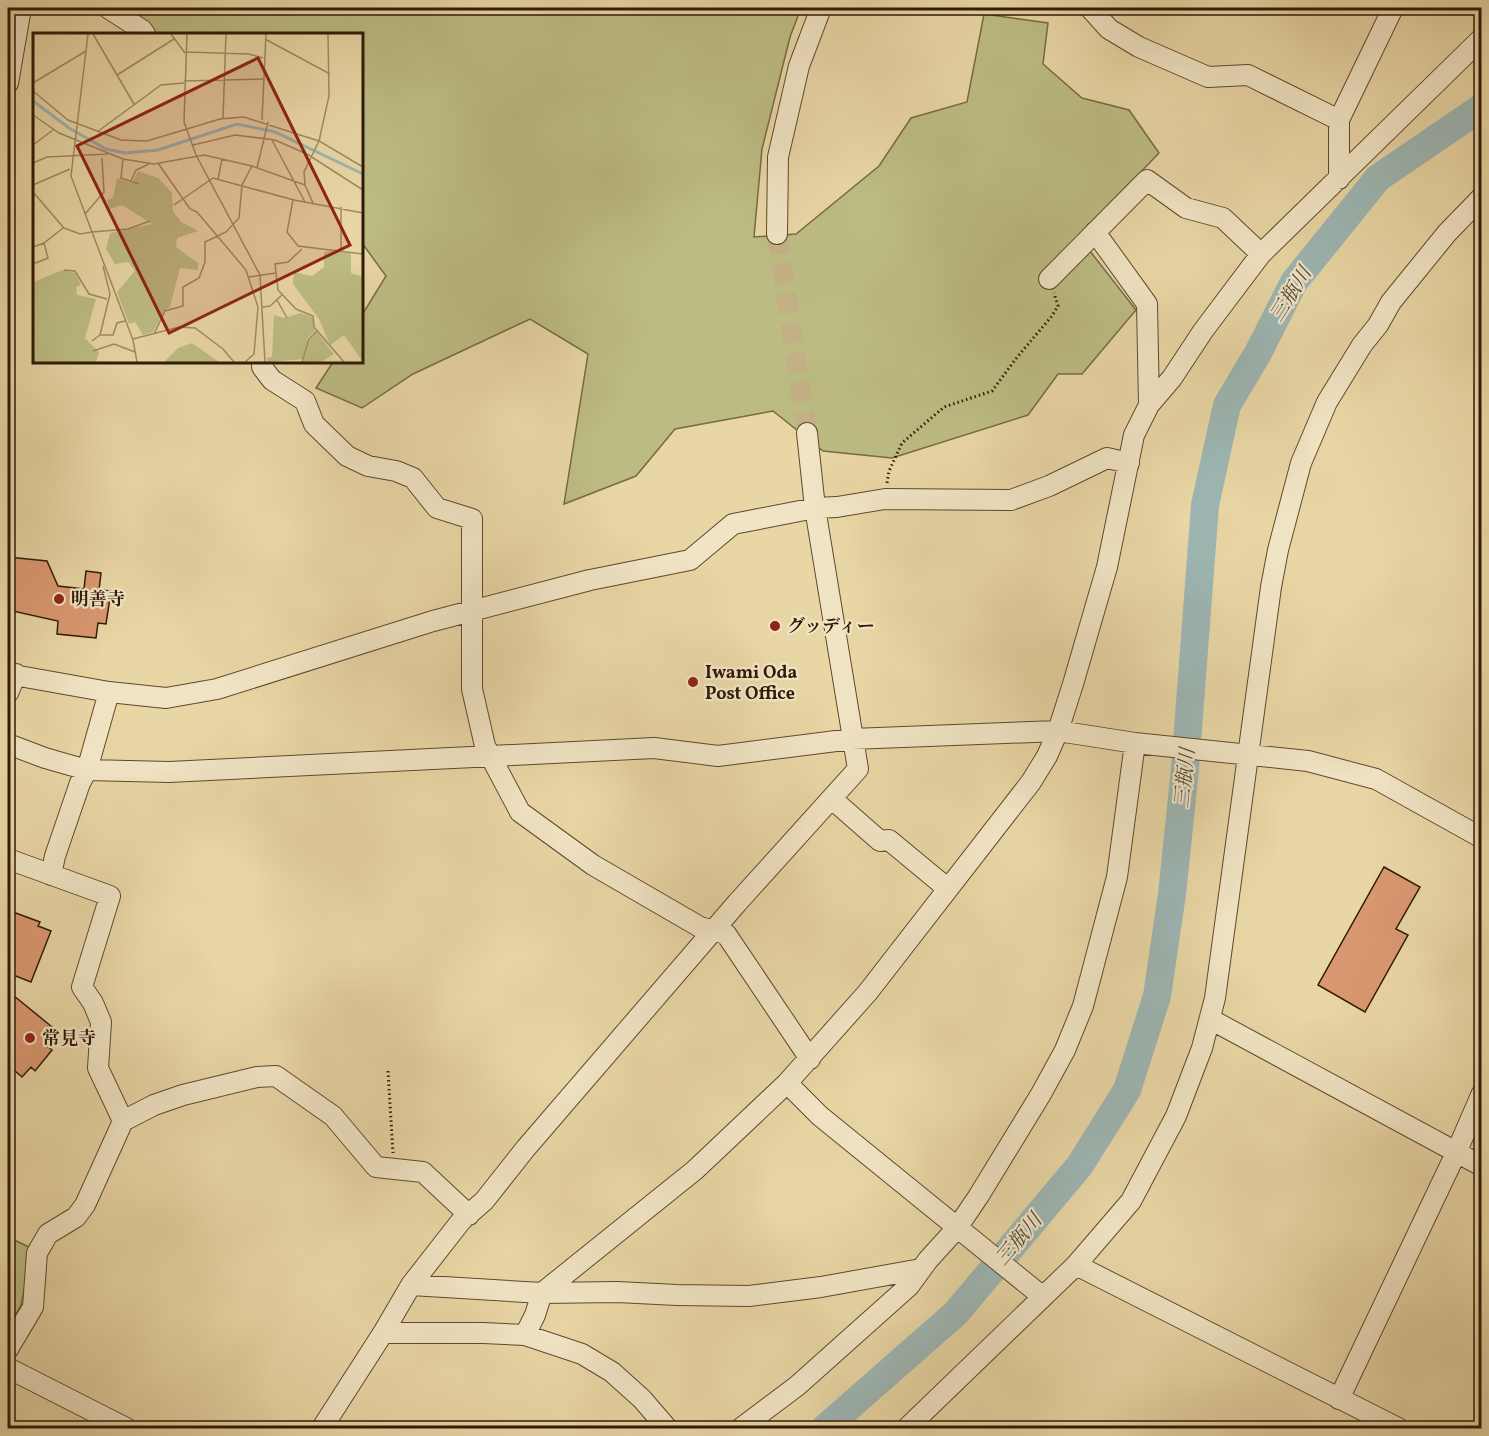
<svg xmlns="http://www.w3.org/2000/svg" width="1489" height="1436" font-family="Vollkorn,'Noto Serif JP',serif">
<style>
.green{fill:#bcbc82;stroke:#766b44;stroke-width:1.5}
.lines{fill:none;stroke-linecap:round;stroke-linejoin:round}
.river{stroke:#9db6b3;stroke-width:28}
.building{fill:#da9871;stroke:#2f1a07;stroke-width:1.5}
.minor-tunnel{stroke:#c4b085;stroke-width:20;stroke-dasharray:20 10;stroke-linecap:butt}
.minor-casing{stroke:#5e492e;stroke-width:22}
.path{stroke:#2f1a07;stroke-width:3;stroke-dasharray:1.5 3;stroke-linecap:butt}
.minor{stroke:#f1e4c4;stroke-width:20}
.poi-dot{fill:#8f2418;stroke:#f1e4c4;stroke-width:2}
.labels{text-anchor:middle;stroke-width:4.5;stroke-linejoin:round;paint-order:stroke}
.poi-label{font-size:18px;font-weight:bold;fill:#2f1a07;stroke:#f1e4c4;text-anchor:start}
.water-label{font-size:20px;font-style:italic;fill:#50493b;stroke:#f1e4c4}
.inset-river{fill:none;stroke:#9db6b3;stroke-width:3}
.inset-road{fill:none;stroke:#9f8b66;stroke-width:1.5}
.view{fill:#8f2418;fill-opacity:0.15;stroke:#8f2418;stroke-width:3}
.inset-edge{fill:none;stroke:#2f1a07;stroke-width:3}
</style>
<rect width="100%" height="100%" fill="#e9d6a5"/>
<filter id="stains"><feTurbulence type="fractalNoise" baseFrequency=".00333" numOctaves="4"/><feColorMatrix values="0 0 0 0 .2 0 0 0 0 .09 0 0 0 0 .02 0 0 0 .5 -.17"/></filter>
<radialGradient id="worn" r=".72"><stop offset=".6" stop-color="#630" stop-opacity="0"/><stop offset="1" stop-color="#630" stop-opacity=".3"/></radialGradient>
<!-- green -->
<path class="green" d="M135 8H801L790 37 762 149 754 237 796 234 879 166 911 118 967 102 984 14 1048 23 1043 64 1082 98 1129 110 1159 153 1079 237 1136 310 1082 374H1058L1028 415 892 458 823 451 773 411 675 429 636 476 564 504 588 354 530 319 413 374 362 408 316 388 333 362H362V315L386 276 362 243V34H154L141 20Z
M8 1237 33 1249 21 1305 8 1329Z"/>
<g class="lines">
<!-- river -->
<path class="river" d="M825 1428 956 1313 1080 1165 1127 1090 1157 996 1172 894 1185 769 1205 505 1227 405 1258 353 1294 282 1378 178 1482 107"/>
</g>
<!-- building -->
<path class="building" d="M8 557 47 561 58 586 84 589 86 571 101 573 99 590 111 591 106 624 98 623 96 638 57 634 58 621 8 610Z
M1384 867 1420 887 1396 929 1408 935 1365 1012 1318 985Z
M13 912 40 922 38 926 51 931 31 982 8 973V917L10 918Z
M8 991 57 1031 46 1045 52 1050 35 1071 31 1067 22 1077 8 1065Z"/>
<g class="lines">
<!-- minor-tunnel -->
<path class="minor-tunnel" d="M777 234 807 433"/>
<!-- minor casing -->
<g class="minor-casing">
<path id="minor" d="M108 8 142 30 145 34
M1090 8 1109 29 1139 47 1208 77 1248 75 1339 120
M8 83 21 8
M1339 179V120L1393 8
M1095 232 1147 304 1149 405
M777 234 778 157 799 66 821 8
M1049 279 1147 180 1186 208 1223 218 1261 254
M262 362V367L272 380 305 401 314 424 347 456 368 466 396 471 413 478 437 508 472 519V689L485 746 520 812 593 865 700 927 726 934 810 1059
M8 674 109 692 166 698 217 689 433 621 590 580 690 560 733 524 815 508 837 507 885 499 1011 500 1049 486 1107 458 1129 463
M8 693 16 674
M8 744 45 758 87 770 169 772 654 748 718 756 852 739 1058 731 1135 743 1308 761 1376 779 1482 838
M832 799 880 841 889 840 947 888
M8 859 110 896 82 987 93 1003 101 1022 98 1068 123 1121
M51 875 55 856 80 783 87 770 109 692
M1210 1019 1482 1166
M787 1083 820 1116 1043 1297
M1076 1265 1398 1428
M411 1285 542 1293 617 1292 677 1295 749 1296 821 1287 921 1269
M383 1333H483L525 1335 582 1354 612 1372 642 1399 667 1428
M525 1335 535 1315 542 1293 695 1170 787 1083 868 992 1031 782 1047 756 1058 731 1073 684 1107 567 1134 435 1149 405 1172 378 1203 331 1261 254 1482 38
M8 1349 33 1307 37 1253 48 1234 76 1217 85 1205 123 1121 154 1105 183 1095 257 1077 276 1076 333 1116 376 1167 423 1172 469 1215
M8 1368 126 1428
M1339 1399 1456 1153 1482 1093
M322 1428 383 1333 411 1285 461 1221 484 1201 526 1148 737 903 858 769 815 508 807 433
M741 1428 797 1386 909 1286 928 1260 957 1228 978 1197 1041 1094 1065 1050 1083 1006 1117 877 1135 743
M907 1428 1076 1265 1131 1201 1176 1116 1202 1048 1215 998 1271 587 1278 550 1301 463 1327 402 1362 345 1378 325 1391 302 1447 233 1482 197"/>
</g>
<!-- path -->
<path class="path" d="M887 483 889 471 902 443 944 407 992 391 1018 356 1052 316 1058 306 1054 293
M388 1071 393 1153"/>
<!-- minor -->
<use href="#minor" class="minor"/>
</g>
<!-- markers -->
<g class="poi-dot">
<circle cx="59" cy="599" r="6"/>
<circle cx="775" cy="626" r="6"/>
<circle cx="693" cy="682" r="6"/>
<circle cx="30" cy="1038" r="6"/>
</g>
<g class="labels">
<!-- poi labels -->
<g class="poi-label">
<text x="71" y="605">明善寺</text>
<text x="787" y="632">グッディー</text>
<text x="705" y="678">Iwami Oda<tspan x="705" dy="21">Post Office</tspan></text>
<text x="42" y="1044">常見寺</text>
</g>
<!-- water labels -->
<g class="water-label">
<text transform="translate(1290 294) rotate(-58)" y="7">三瓶川</text>
<text transform="translate(1184 778) rotate(-84)" y="7">三瓶川</text>
<text transform="translate(1018 1239) rotate(-50)" y="7">三瓶川</text>
</g>
</g>
<!-- overview -->
<g transform="translate(33 33)">
<rect width="330" height="330" fill="#e9d6a5"/>
<path d="M105 138 125 145 139 160 140 178 148 189 165 198 144 205 143 214 165 230V237L147 235 137 274 131 278 120 299 110 302 102 289 96 291 84 259 102 238 95 229 82 231 73 216 77 200 119 191 89 172 77 176 74 167 80 165 84 145 99 150ZM299 218 318 220V240L330 244V329L311 302 297 312 286 286 260 251 261 239 279 243 291 234V219ZM30 237 42 240 48 252 43 254 44 262 63 266 52 305 66 319 63 329H0V249ZM267 280 279 284 282 298 275 304 271 326 234 329V325L239 324 241 282 252 285ZM284 299 301 321 288 329H270L276 308ZM159 310 186 329H131L145 315Z" fill="#bcbc82"/>
<path class="inset-river" d="M0 68 36 95 73 116 92 120 125 117 204 91 242 99 330 141"/>
<path class="inset-road" d="M55 1 38 143 59 199 95 196 117 188M60 1 101 71M138 1 152 20M154 1 151 89 163 122 227 242 232 329M295 1 296 63 286 108 330 134M232 6 297 41M153 19 216 21 230 25M84 42 141 6M151 48 230 46M0 50 53 18M0 58 35 87 88 107 114 108 187 86 211 84 286 108 271 139 272 152 280 170M0 82 26 100 90 126 121 131 171 122 219 133 272 152M190 85 193 1M229 87 233 1M64 99 128 52 151 50M239 107 272 169M0 112 20 97M160 112 202 102 242 107 274 121 330 157M90 126 88 145 106 151M0 130 14 124 75 121M125 130 157 176 164 179 213 237 225 274 221 321 212 329M224 135 235 89M185 146 189 126M98 148 103 137 116 131M0 152 37 136M0 159 31 195 47 201 59 199 100 307 104 329M260 167 254 199 265 213 330 221M141 172 180 145 261 167 330 180M52 181 71 159 69 125M0 214 11 210 30 195M269 216 255 229 242 231 245 257 263 276 280 283 281 294 311 329M308 217V174M0 231 15 225 11 210M31 237 42 238 56 261 74 266M216 244 243 240M244 267 254 285M229 274 237 273 249 262M121 301 132 278 150 273V254L166 245 172 229V209L193 199 206 185 209 152 219 133M67 302 77 261 70 233M100 306 146 294 162 295 190 316 201 329M59 308 67 302H80L84 290 92 288M60 318 81 311 102 319M269 329 276 306 284 298"/>
<path class="view" d="M225 25 317 212 136 300 44 113Z"/>
<rect width="330" height="330" class="inset-edge"/>
</g>
<!-- margin -->
<rect width="1489" height="1436" fill="none" stroke="#e9d6a5" stroke-width="30"/>
<rect x="9" y="9" width="1471" height="1418" fill="none" stroke="#2f1a07" stroke-width="3"/>
<rect x="15" y="15" width="1459" height="1406" fill="none" stroke="#2f1a07" stroke-width="1.5"/>
<rect width="100%" height="100%" filter="url(#stains)"/>
<rect width="100%" height="100%" fill="url(#worn)"/>
</svg>
